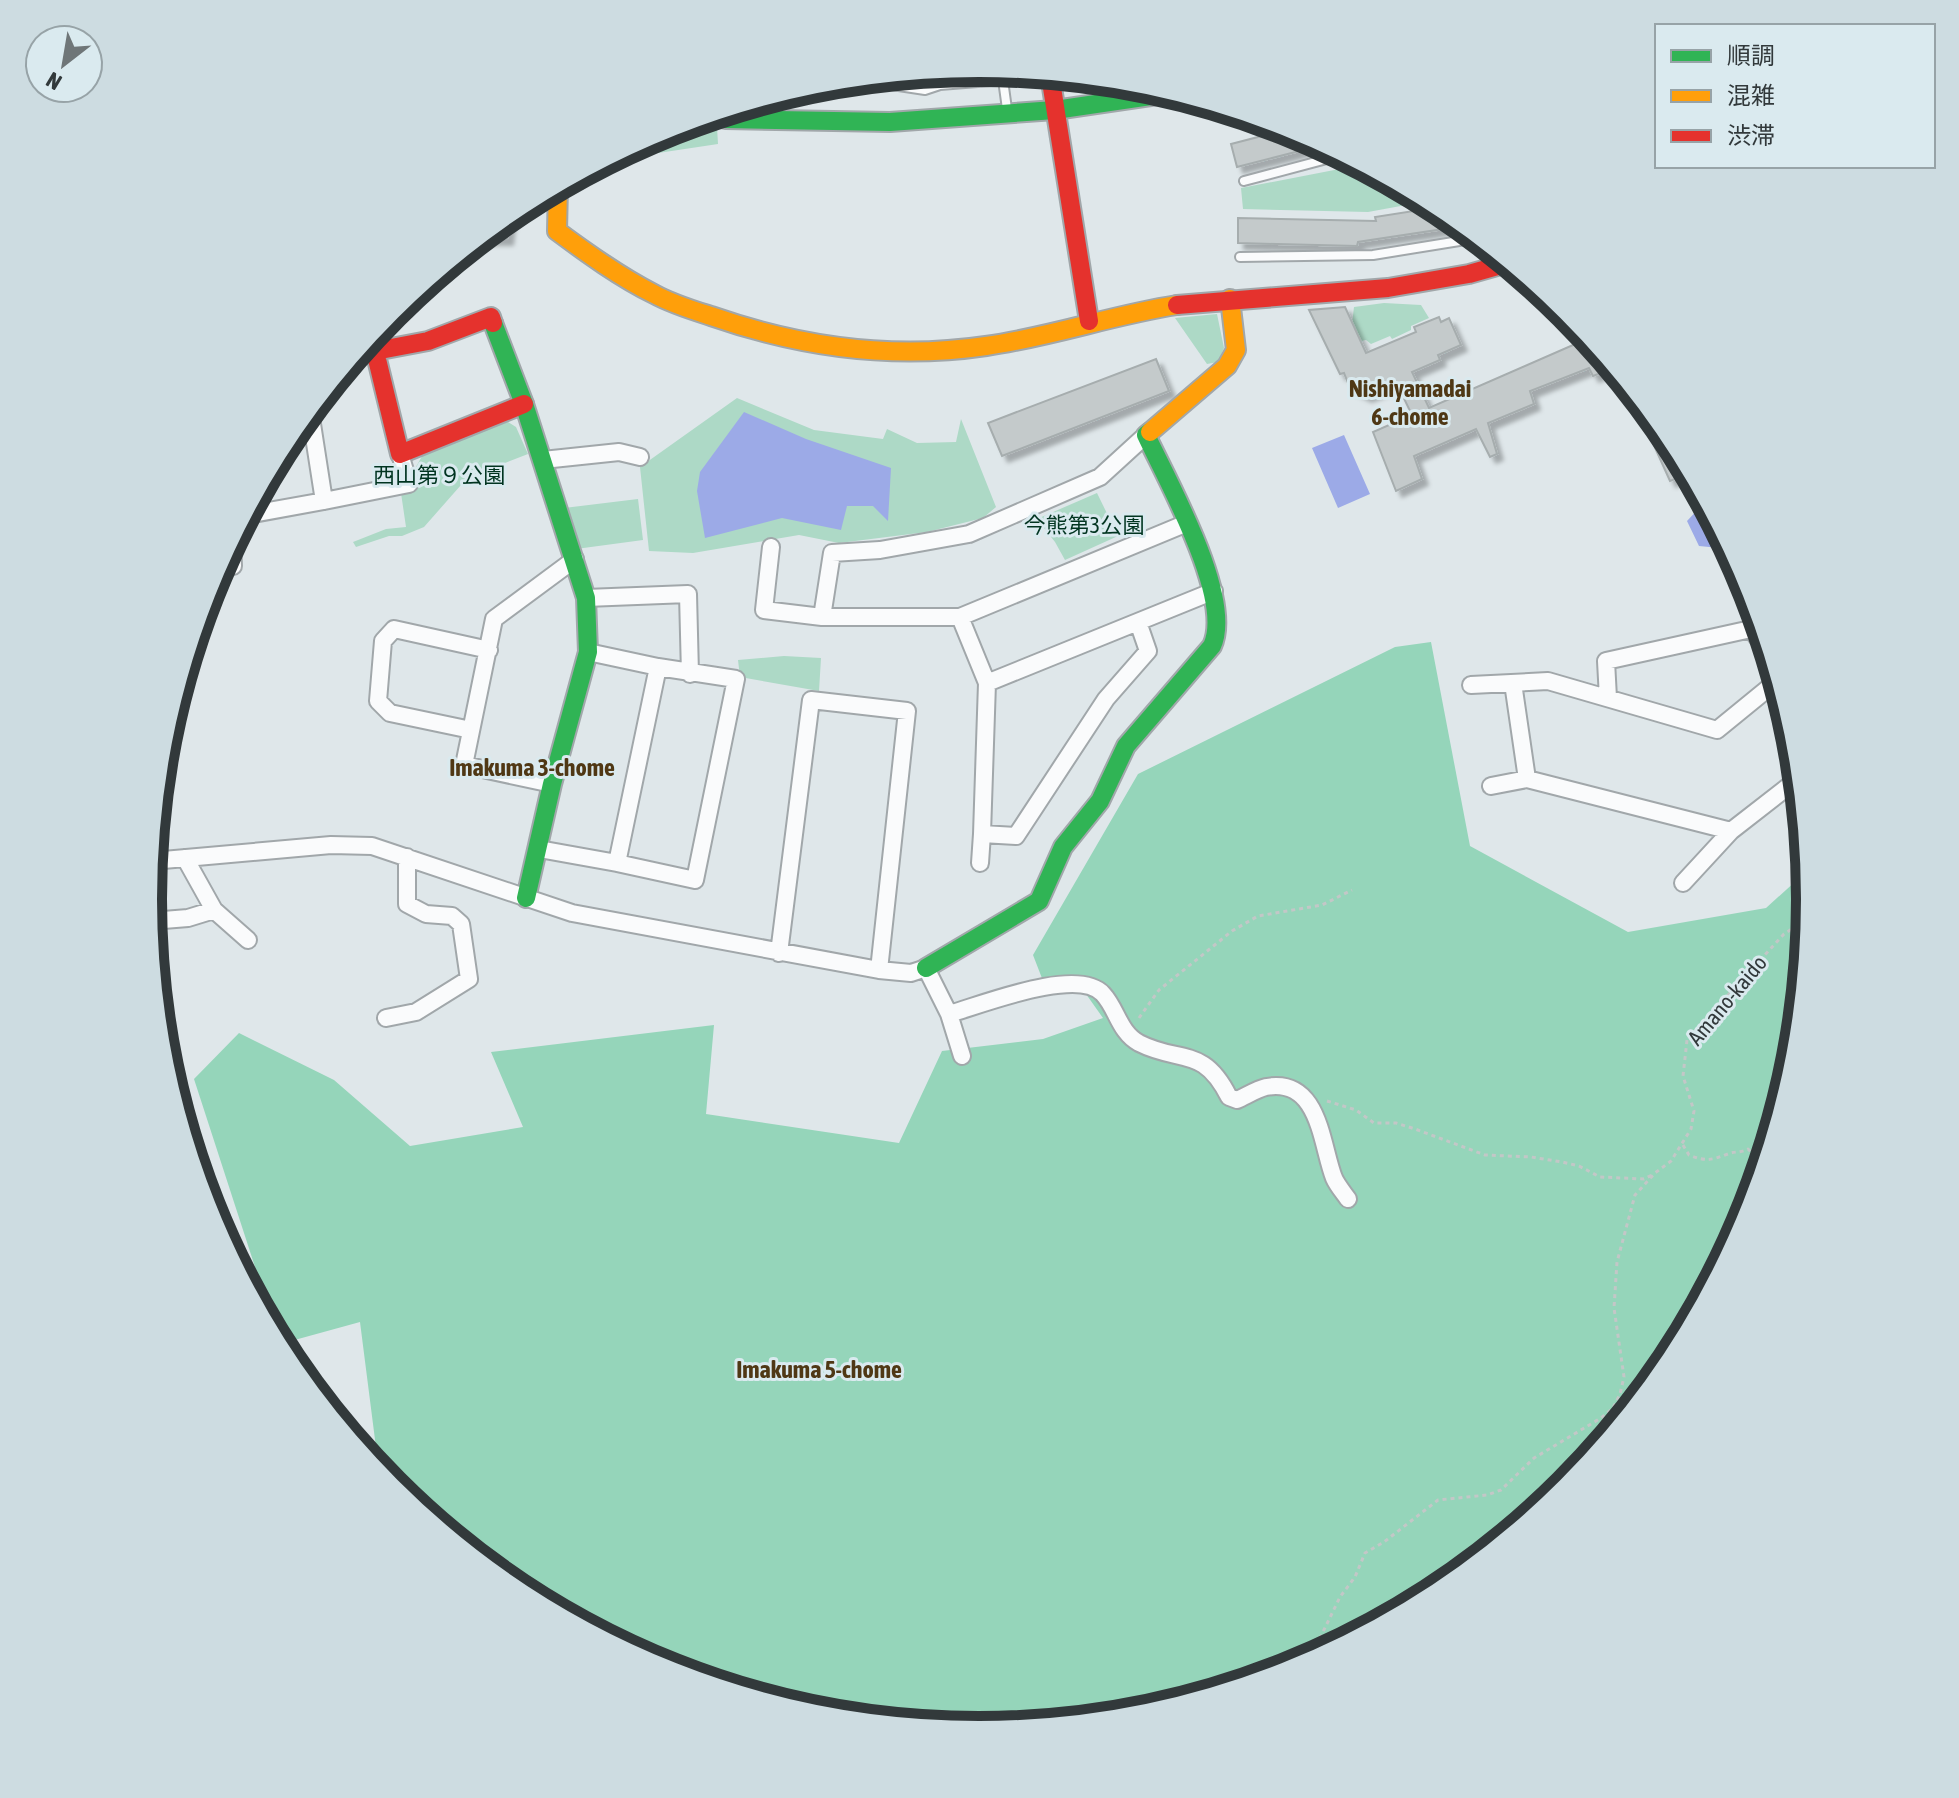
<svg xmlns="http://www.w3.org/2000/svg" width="1959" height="1798" font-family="'Asap Condensed','Noto Sans JP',sans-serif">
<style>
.green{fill:#add9c6}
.forest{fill:#95d5ba}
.water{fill:#9caae7}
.building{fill:#c4cacb;stroke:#a6adae;stroke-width:2;filter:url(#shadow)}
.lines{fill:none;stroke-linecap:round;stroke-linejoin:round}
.lane-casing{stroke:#a1a7aa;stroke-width:12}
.street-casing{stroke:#a1a7aa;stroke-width:20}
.fast-casing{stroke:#a1a7aa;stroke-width:22}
.slow-casing{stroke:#a1a7aa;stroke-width:22}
.jam-casing{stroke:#a1a7aa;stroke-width:22}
.path{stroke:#c3c7c7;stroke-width:3;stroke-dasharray:4 4;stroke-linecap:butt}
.lane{stroke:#fafbfc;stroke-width:8}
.street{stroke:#fafbfc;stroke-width:16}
.fast{stroke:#30b455;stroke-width:18}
.slow{stroke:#ff9f0a;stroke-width:18}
.jam{stroke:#e5322d;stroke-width:18}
.labels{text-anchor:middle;stroke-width:6;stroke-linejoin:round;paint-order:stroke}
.park-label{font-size:22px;fill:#013420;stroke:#daeaef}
.street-label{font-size:22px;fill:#32393b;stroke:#daeaef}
.neighbourhood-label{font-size:24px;font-weight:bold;fill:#4f3815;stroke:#daeaef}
.rim{fill:none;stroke:#32393b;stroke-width:10}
</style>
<defs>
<filter id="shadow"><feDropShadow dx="6" dy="6" stdDeviation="2" flood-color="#0004"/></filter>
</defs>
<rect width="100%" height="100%" fill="#dfe7ea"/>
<!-- green -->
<path class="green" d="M690 122 717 127 718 144 605 161 662 131Z
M1360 165 1428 201 1368 212 1243 209 1241 188Z
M1384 303 1421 305 1429 318 1411 326V330L1392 339 1390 336 1371 344 1366 340 1361 341 1352 324 1354 307Z
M1217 314 1224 348 1218 362 1207 364 1175 318Z
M737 398 814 430 883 439 887 429 917 443 956 442 961 419 996 507 983 518 927 532 839 543 799 535 693 553 649 551 640 467Z
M508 422 516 427 528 454 474 475 461 485 424 527 402 536H389L356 547 353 542 386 529 406 527 401 493 425 451Z
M1097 493 1118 536 1065 560 1055 542 1037 519Z
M638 499 643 540 576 549 564 508Z
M784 656 821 658 819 691 740 677 738 660Z"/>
<!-- forest -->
<path class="forest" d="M1431 642 1470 846 1628 932 1766 908 1808 870 1810 899 1794 1062 1747 1217 1670 1361 1567 1487 1441 1590 1297 1667 1141 1714 979 1730 817 1714 661 1667 517 1590 392 1486 379 1471 360 1322 280 1344 194 1079 239 1033 334 1080 410 1146 523 1127 491 1052 714 1025 706 1114 899 1143 942 1051 1043 1039 1103 1018 1086 994 1045 986 1033 955 1138 774 1395 647Z"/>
<!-- water -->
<path class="water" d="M744 412 806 439 891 468 888 521 873 506H847L841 530 782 518 705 538 697 491 700 472Z
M1344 435 1370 494 1338 508 1312 448Z
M1706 504 1730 549 1699 546 1687 521 1702 505Z"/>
<!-- building -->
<path class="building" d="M1289 129 1323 145 1237 167 1231 144Z
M1439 207 1463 226 1358 242 1357 246 1238 243V218L1376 221 1375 217Z
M510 215 507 239H481L496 226Z
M1345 307 1366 353 1416 332 1414 327 1439 317 1441 322 1449 318 1461 345 1438 355 1440 360 1412 372 1429 408 1589 338 1614 368 1593 376 1589 368 1530 391 1534 404 1488 423 1497 454 1490 457 1476 429 1414 456 1422 479 1396 491 1373 432 1412 415 1397 384 1366 396 1350 388 1344 373 1340 374 1309 310Z
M1156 359 1169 391 1002 456 988 423Z
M1637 397 1671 438 1690 473 1670 481 1633 399Z"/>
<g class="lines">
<!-- lane casing -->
<g class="lane-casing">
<path id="lane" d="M859 80 925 90 940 85 1003 80 1007 109
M1244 181 1342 155
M1240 257 1373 255 1478 238"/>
</g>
<!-- street casing -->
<g class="street-casing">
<path id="street" d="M310 411 324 501 409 484 400 454
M543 460 619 452 640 457
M247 515 324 501
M771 547 764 610 822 617 832 553 880 550 969 534 1100 477 1146 435
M219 567 233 566 232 543
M586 598 688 594 690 674
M822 617H960L1187 523
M960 617 987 683
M1138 622 1148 651 1106 699 1016 836 982 834 987 683 1214 591
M1513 683 1527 779
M1471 685 1548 681 1717 730 1777 681
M1608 698 1606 661 1751 629 1769 653
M471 730 390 713 378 701 383 641 394 629 489 650
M552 784 464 765 494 619 575 559
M1491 786 1527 779 1731 831 1799 778
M539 849 617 863 658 667 588 652
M185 858 214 910 248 940
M152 861 331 845 372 846 572 913 879 970 911 973 926 968 949 1014 962 1056
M617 863 695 880 736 679 658 667
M980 863 982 834
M1683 883 1731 831
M151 921 188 918 214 910
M779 953 811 700 907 711 879 970
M949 1014C981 1005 1078 966 1103 994 1117 1009 1119 1032 1139 1043 1180 1064 1203 1045 1229 1097L1237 1100C1246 1096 1257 1089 1266 1087 1320 1077 1321 1145 1334 1178 1337 1185 1343 1192 1348 1199
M386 1018 416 1012 469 979 461 924 452 916 426 914 407 904V857"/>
</g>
<!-- fast casing -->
<g class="fast-casing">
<path id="fast" d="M710 116 726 119 890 122 1055 110 1171 93
M493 323 524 404 586 598 588 652 552 784 526 898
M926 968 1039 901 1063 847 1100 801 1126 746 1212 646C1234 599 1168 482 1146 435L1150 432"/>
</g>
<!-- slow casing -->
<g class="slow-casing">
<path id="slow" d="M558 186 557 231C588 254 620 277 654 294 672 304 692 310 711 316 800 347 892 360 986 346 1051 337 1112 315 1177 305
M1150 432 1227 366 1236 350 1230 299"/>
</g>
<!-- jam casing -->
<g class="jam-casing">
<path id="jam" d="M1050 75 1089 321
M1177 305 1388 288 1469 274 1508 263
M493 323 491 317 428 341 375 351 400 454 524 404"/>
</g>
<!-- path -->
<path class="path" d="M1139 1018 1159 990 1232 931 1258 916 1322 905 1352 890
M1327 1101 1356 1110 1374 1123H1396L1415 1129 1485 1155 1531 1157 1562 1162 1579 1166 1600 1177 1644 1179 1652 1175
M1683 1145 1689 1155C1707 1162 1711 1160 1728 1154 1735 1151 1741 1153 1748 1149L1763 1164
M1293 1668 1319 1640 1340 1597 1355 1577 1365 1553 1384 1542 1438 1500 1487 1495 1501 1490 1534 1458 1601 1418 1613 1408 1620 1394 1624 1377 1614 1308 1617 1262 1635 1195 1655 1173 1671 1161 1691 1129 1694 1111 1683 1076 1687 1040 1784 934 1809 918"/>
<!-- lane -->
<use href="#lane" class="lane"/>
<!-- street -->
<use href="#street" class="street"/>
<!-- fast -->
<use href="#fast" class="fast"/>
<!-- slow -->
<use href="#slow" class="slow"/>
<!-- jam -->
<use href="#jam" class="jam"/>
</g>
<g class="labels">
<!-- park labels -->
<g class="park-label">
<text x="439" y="483">西山第９公園</text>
<text x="1084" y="533">今熊第3公園</text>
</g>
<!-- street labels -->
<g class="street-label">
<text transform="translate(1727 1000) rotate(-50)" y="8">Amano-kaido</text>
</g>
<!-- neighbourhood labels -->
<g class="neighbourhood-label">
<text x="1410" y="397">Nishiyamadai<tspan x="1410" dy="28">6-chome</tspan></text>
<text x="532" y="776">Imakuma 3-chome</text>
<text x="819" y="1378">Imakuma 5-chome</text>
</g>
</g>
<!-- crop -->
<path d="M0 0H1959V1798H0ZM162 899a817 817 0 1 1 1634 0a817 817 0 1 1-1634 0Z" fill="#cddce1" fill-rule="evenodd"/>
<path class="rim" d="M162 899a817 817 0 1 1 1634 0a817 817 0 1 1-1634 0Z"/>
<!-- legend -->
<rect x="1655" y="24" width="280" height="144" fill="#daeaef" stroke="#97a3a7" stroke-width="2"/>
<rect x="1671" y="50" width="40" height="12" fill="#30b455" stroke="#97a3a7" stroke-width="2"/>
<text x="1727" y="64" font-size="24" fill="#32393b">順調</text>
<rect x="1671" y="90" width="40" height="12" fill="#ff9f0a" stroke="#97a3a7" stroke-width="2"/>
<text x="1727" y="104" font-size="24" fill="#32393b">混雑</text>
<rect x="1671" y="130" width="40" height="12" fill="#e5322d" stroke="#97a3a7" stroke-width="2"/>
<text x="1727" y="144" font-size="24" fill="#32393b">渋滞</text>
<!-- north arrow -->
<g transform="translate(64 64) rotate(211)"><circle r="38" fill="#daeaef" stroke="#97a3a7" stroke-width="2"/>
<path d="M0-6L14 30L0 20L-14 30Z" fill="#6f7678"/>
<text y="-12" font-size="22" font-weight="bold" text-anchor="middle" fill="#32393b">N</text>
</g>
</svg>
